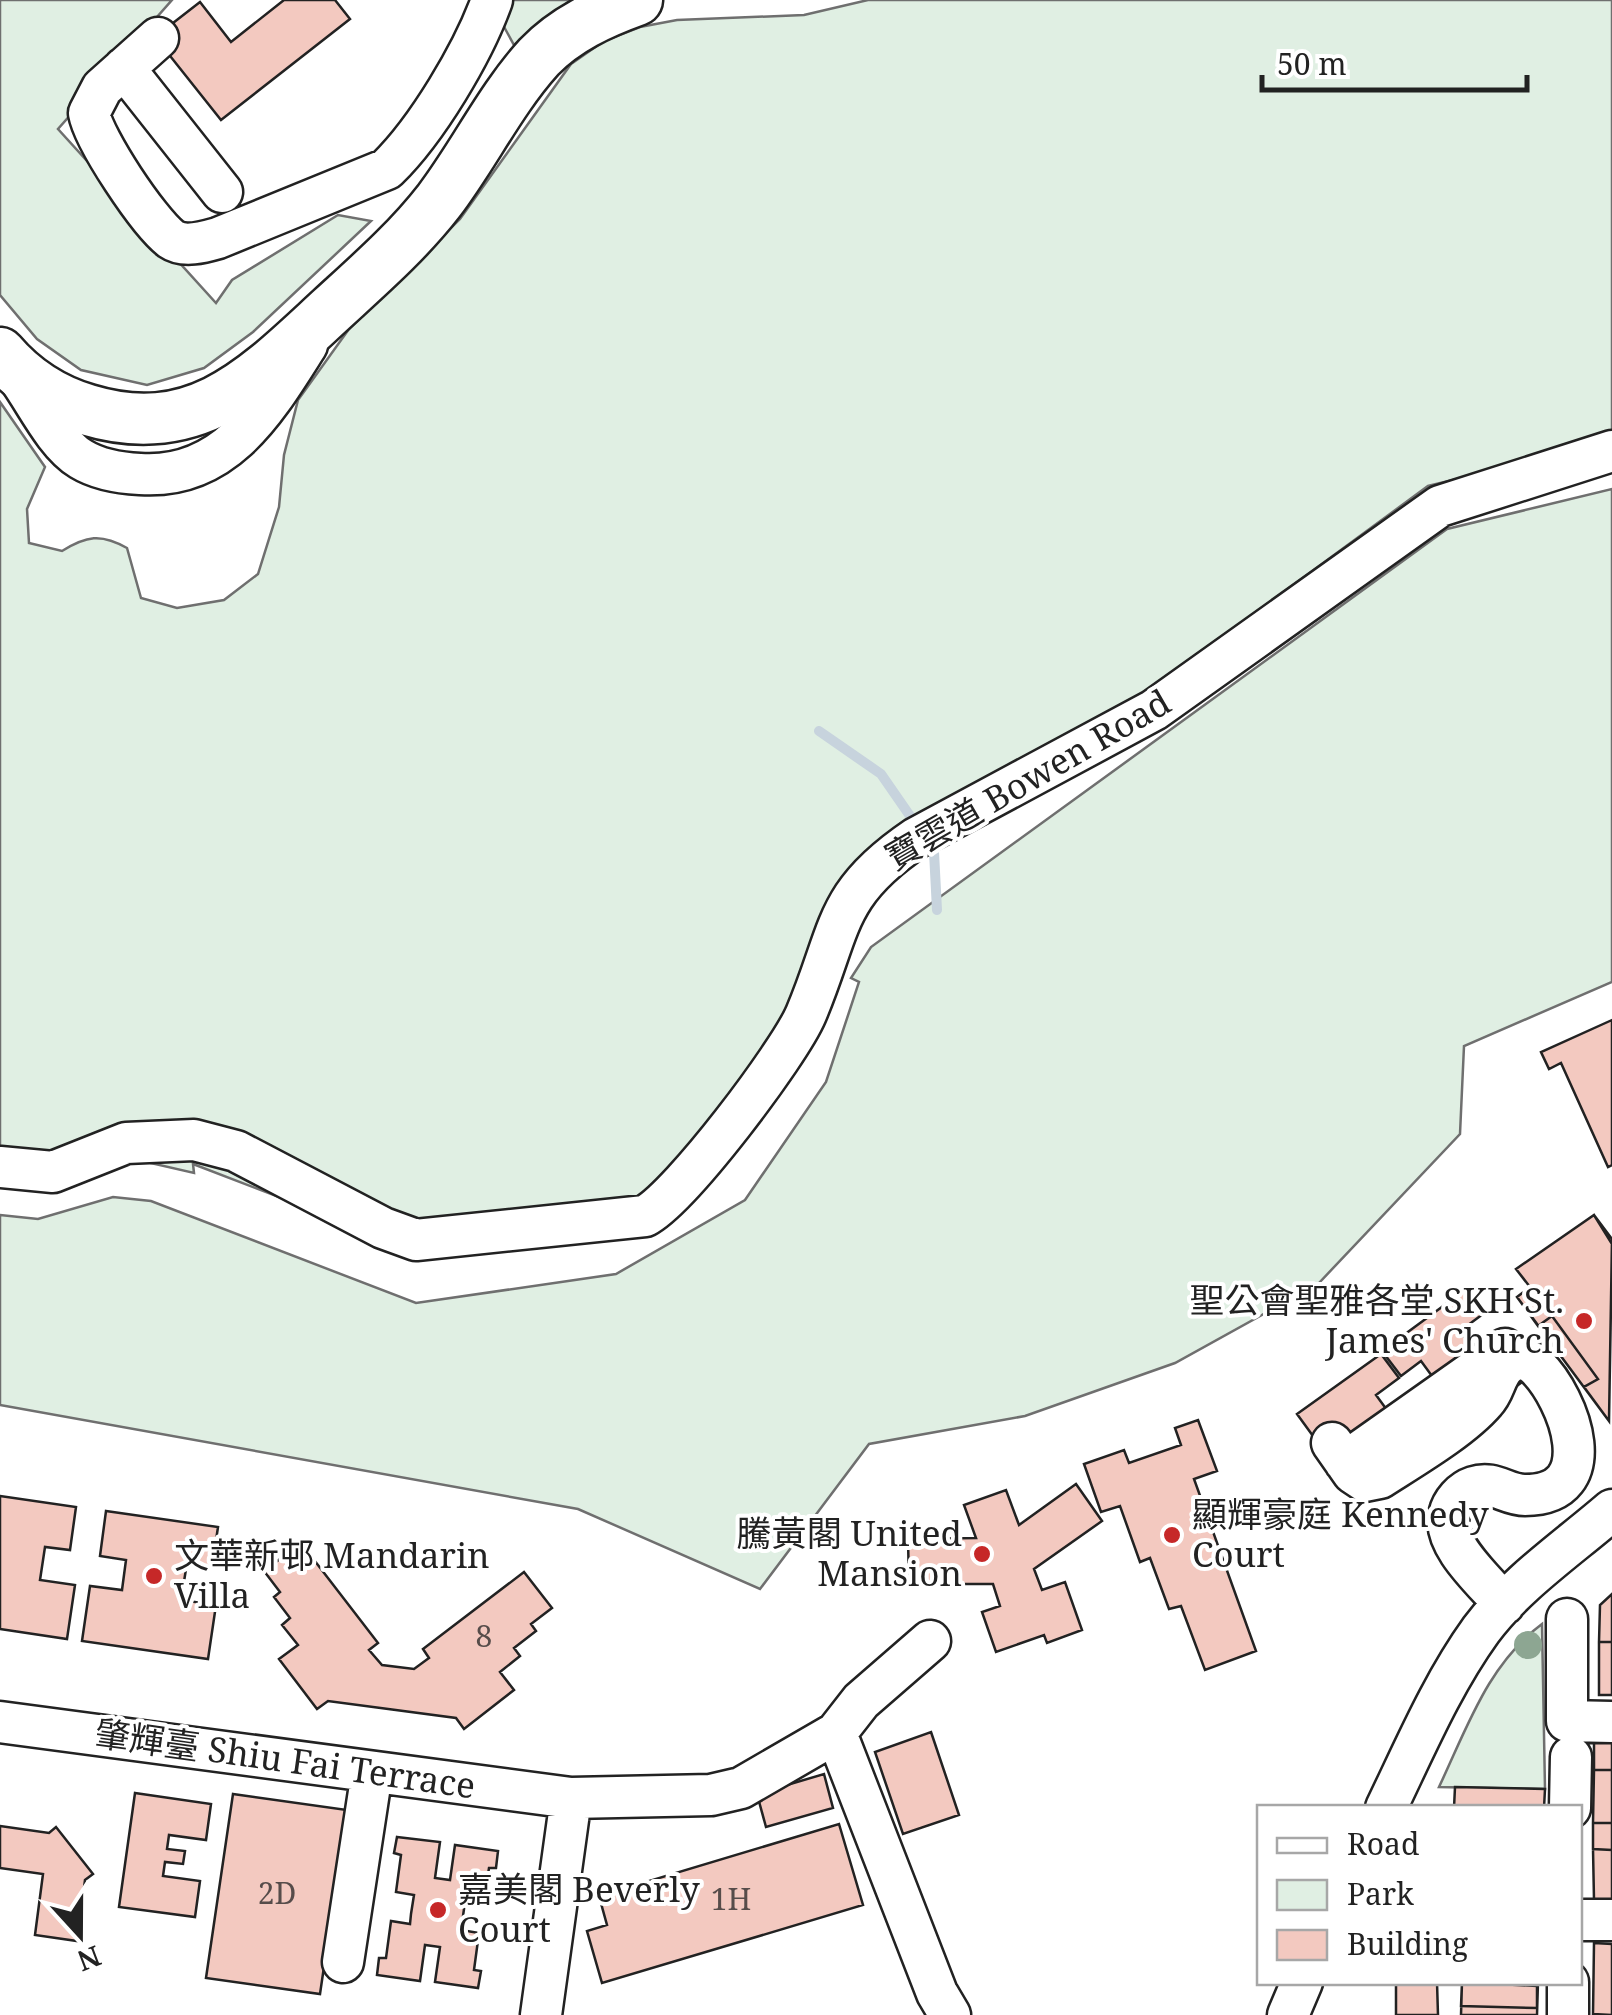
<svg xmlns="http://www.w3.org/2000/svg" width="1612" height="2015" font-family="'Noto Serif','Noto Sans TC',serif">
<style>
.green{fill:#e0efe3;stroke:#6f6f6f;stroke-width:2.5}
.lines{fill:none;stroke-linecap:round;stroke-linejoin:round}
.stream{stroke:#c7d3dd;stroke-width:10}
.building{fill:#f3c9c0;stroke:#222;stroke-width:2.5}
.minor-casing{stroke:#222;stroke-width:45}
.major-casing{stroke:#222;stroke-width:55}
.minor{stroke:#fff;stroke-width:40}
.major{stroke:#fff;stroke-width:50}
.tree{fill:#8da692}
.poi-dot{fill:#c62828;stroke:#fff;stroke-width:4}
.labels{text-anchor:middle;stroke-width:8;stroke-linejoin:round;paint-order:stroke}
.number-label{font-size:30px;fill:#564c4a}
.street-label{font-size:35px;fill:#222;stroke:#fff}
.poi-label{font-size:35px;fill:#222;stroke:#fff;text-anchor:start}
</style>
<rect width="100%" height="100%" fill="#fff"/>
<!-- green -->
<path class="green" d="M0 0H172L58 129 216 303 232 280 338 215 371 221 253 332 204 368 147 385 81 370 37 339 0 295Z
M477 0H571L514 45 503 25Z
M868 0H1612V442L1428 486 852 909 710 1167 602 1229 427 1254 193 1164 194 1173 116 1155 0 1167V402L45 467 27 509 29 543 62 551C86 536 101 533 127 548L141 598 177 608 224 600 258 574 279 507 284 455 298 400 349 329 460 219 571 64 604 41 640 27 677 20 804 15Z
M1612 489V982L1464 1046 1460 1134 1318 1284 1175 1363 1025 1416 869 1444 760 1589 578 1509 0 1405V1215L38 1219 113 1197 151 1201 416 1303 616 1274 745 1200 826 1082 859 982 851 978 871 947 1447 529Z
M1542 1624 1545 1789 1439 1787C1467 1728 1488 1664 1542 1624Z"/>
<g class="lines">
<!-- stream -->
<path class="stream" d="M819 731 881 774 917 826
M926 840 934 852 937 910"/>
</g>
<!-- building -->
<path class="building" d="M284 0H335L350 19 221 120 155 37 200 2 231 42Z
M1612 1020V1165L1608 1167 1561 1063 1549 1069 1541 1052Z
M1594 1215 1612 1244 1609 1421 1584 1387 1598 1379 1552 1316 1538 1326 1517 1297 1530 1287 1516 1269Z
M1594 1215 1612 1239 1609 1421 1517 1297 1530 1287 1516 1269Z
M1465 1290 1483 1314 1460 1331 1480 1357 1529 1377 1446 1438 1440 1387 1421 1361 1401 1376 1382 1351Z
M1381 1354 1399 1378 1376 1395 1395 1421 1445 1441 1361 1502 1297 1414Z
M1198 1420 1217 1471 1194 1479 1256 1651 1205 1670 1181 1606 1169 1609 1150 1558 1140 1562 1120 1506 1101 1512 1084 1464 1124 1450 1129 1463 1181 1445 1175 1428Z
M1076 1484 1102 1521 1034 1569 1042 1590 1065 1582 1082 1630 1047 1643 1044 1635 996 1652 982 1612 1000 1606 993 1584H909L908 1539 976 1538 964 1505 1006 1490 1019 1525Z
M0 1496 76 1507 70 1550 45 1547 40 1580 75 1585 67 1639 0 1629Z
M106 1511 218 1527 212 1567 187 1563 181 1600 216 1605 208 1659 82 1641 90 1586 122 1590 126 1560 100 1556Z
M301 1543 378 1643 369 1650 382 1665 414 1669 429 1658 423 1649 524 1572 552 1608 531 1624 536 1631 514 1648 520 1656 500 1672 514 1690 464 1729 456 1718 328 1701 317 1709 279 1659 298 1645 282 1625 290 1618 274 1597 280 1592 264 1571Z
M1612 1594V1642H1599L1600 1605Z
M1599 1642H1612V1695H1599Z
M931 1732 959 1815 903 1834 875 1752Z
M1594 1742H1612V1770H1594Z
M1594 1770H1612V1823H1593Z
M824 1774 833 1808 766 1827 757 1794Z
M1455 1787 1545 1789 1544 1808H1454Z
M1455 1787 1545 1789 1544 1808H1454Z
M135 1793 211 1804 206 1840 169 1835 167 1849 185 1851 183 1864 165 1862 163 1876 200 1881 195 1917 119 1907Z
M233 1794 347 1810 320 1994 206 1978Z
M1593 1823H1612V1850L1593 1849Z
M839 1824 863 1905 602 1983 587 1931 607 1925 599 1896Z
M0 1826 49 1833 56 1827 93 1874 85 1880 77 1941 35 1935 43 1874 0 1868Z
M397 1837 440 1842 435 1878 450 1880 455 1845 498 1851 496 1868H489L483 1905 465 1902 461 1930 479 1933 474 1970 481 1971 478 1988 435 1982 440 1947 425 1945 420 1981 377 1975 379 1958H386L391 1921 410 1924 411 1914 414 1895 396 1892 401 1855 394 1853Z
M1593 1849 1612 1850V1901L1594 1900Z
M1594 1943 1612 1944V2015L1593 2014Z
M1396 1982H1437L1438 2015H1396Z
M1462 1982H1538L1537 2015H1461Z
M1462 1982 1537 1986V2008L1461 2006Z"/>
<g class="lines">
<!-- minor casing -->
<g class="minor-casing">
<path id="minor" d="M158 38 102 88 89 113C94 140 148 221 171 239 184 248 204 242 218 238L387 169C427 130 473 53 492 0
M124 68 222 192
M20 380C37 404 56 444 81 459 99 470 120 473 140 474 226 480 267 408 307 345
M0 1167 53 1172 126 1143 194 1140 236 1151 383 1228 416 1240 645 1216C681 1197 789 1054 806 1014 842 929 832 895 916 838L1154 710 1440 506 1612 451
M1332 1443 1353 1473 1365 1481 1380 1478C1411 1458 1461 1429 1485 1401 1496 1390 1495 1372 1509 1363 1518 1356 1528 1359 1536 1366 1570 1399 1605 1495 1525 1495 1506 1495 1494 1480 1474 1487 1462 1491 1452 1502 1449 1515 1442 1545 1486 1582 1504 1604
M1345 1462 1505 1349
M1567 1619V1721L1612 1722
M0 1722 571 1798 711 1795 741 1788 836 1733 861 1701 930 1641
M836 1733 937 1993 950 2015
M1386 1808C1415 1748 1442 1684 1481 1630 1515 1584 1568 1548 1612 1510
M1570 1808 1571 1757
M1580 1920H1612
M343 1962 372 1772
M541 2015 571 1798
M1288 2015 1302 1982
M1568 2015V1982"/>
</g>
<!-- major casing -->
<g class="major-casing">
<path id="major" d="M0 353C23 380 54 400 88 410 197 443 257 378 332 309 369 275 408 241 439 201 474 155 500 100 539 57 566 29 601 13 637 0"/>
</g>
<!-- minor -->
<use href="#minor" class="minor"/>
<!-- major -->
<use href="#major" class="major"/>
</g>
<!-- trees -->
<circle class="tree" cx="1528" cy="1645" r="14"/>
<!-- markers -->
<g class="poi-dot">
<circle cx="1584" cy="1321" r="10"/>
<circle cx="1172" cy="1535" r="10"/>
<circle cx="982" cy="1554" r="10"/>
<circle cx="154" cy="1576" r="10"/>
<circle cx="438" cy="1910" r="10"/>
</g>
<g class="labels">
<!-- number labels -->
<g class="number-label">
<text x="484" y="1647">8</text>
<text x="277" y="1904">2D</text>
<text x="731" y="1910">1H</text>
</g>
<!-- street labels -->
<g class="street-label">
<text transform="translate(1028 780) rotate(-30)" y="12">寶雲道 Bowen Road</text>
<text transform="translate(285 1760) rotate(8)" y="12">肇輝臺 Shiu Fai Terrace</text>
</g>
<!-- poi labels -->
<g class="poi-label">
<text x="1564" y="1313" text-anchor="end">聖公會聖雅各堂 SKH St.<tspan x="1564" dy="40">James' Church</tspan></text>
<text x="1192" y="1527">顯輝豪庭 Kennedy<tspan x="1192" dy="40">Court</tspan></text>
<text x="962" y="1546" text-anchor="end">騰黃閣 United<tspan x="962" dy="40">Mansion</tspan></text>
<text x="174" y="1568">文華新邨 Mandarin<tspan x="174" dy="40">Villa</tspan></text>
<text x="458" y="1902">嘉美閣 Beverly<tspan x="458" dy="40">Court</tspan></text>
</g>
</g>
<!-- legend -->
<rect x="1257" y="1805" width="325" height="180" fill="#ffffff" stroke="#a7a7a7" stroke-width="2.5"/>
<rect x="1277" y="1838" width="50" height="15" fill="#ffffff" stroke="#a7a7a7" stroke-width="2.5"/>
<text x="1347" y="1855" font-size="30" fill="#222222">Road</text>
<rect x="1277" y="1880" width="50" height="30" fill="#e0efe3" stroke="#a7a7a7" stroke-width="2.5"/>
<text x="1347" y="1905" font-size="30" fill="#222222">Park</text>
<rect x="1277" y="1930" width="50" height="30" fill="#f3c9c0" stroke="#a7a7a7" stroke-width="2.5"/>
<text x="1347" y="1955" font-size="30" fill="#222222">Building</text>
<!-- north arrow -->
<g transform="translate(80 1935) rotate(159)" stroke="#ffffff" stroke-width="8" paint-order="stroke">
<path d="M0-8L18 38L0 25L-18 38Z" fill="#222222"/>
<text y="-15" font-size="28" font-weight="bold" text-anchor="middle" fill="#222222">N</text>
</g>
<!-- scale -->
<path d="M1262 75v15h265v-15" fill="none" stroke="#222222" stroke-width="5"/>
<text x="1277" y="75" font-size="30" fill="#222222" stroke="#ffffff" stroke-width="8" paint-order="stroke">50 m</text>
</svg>
